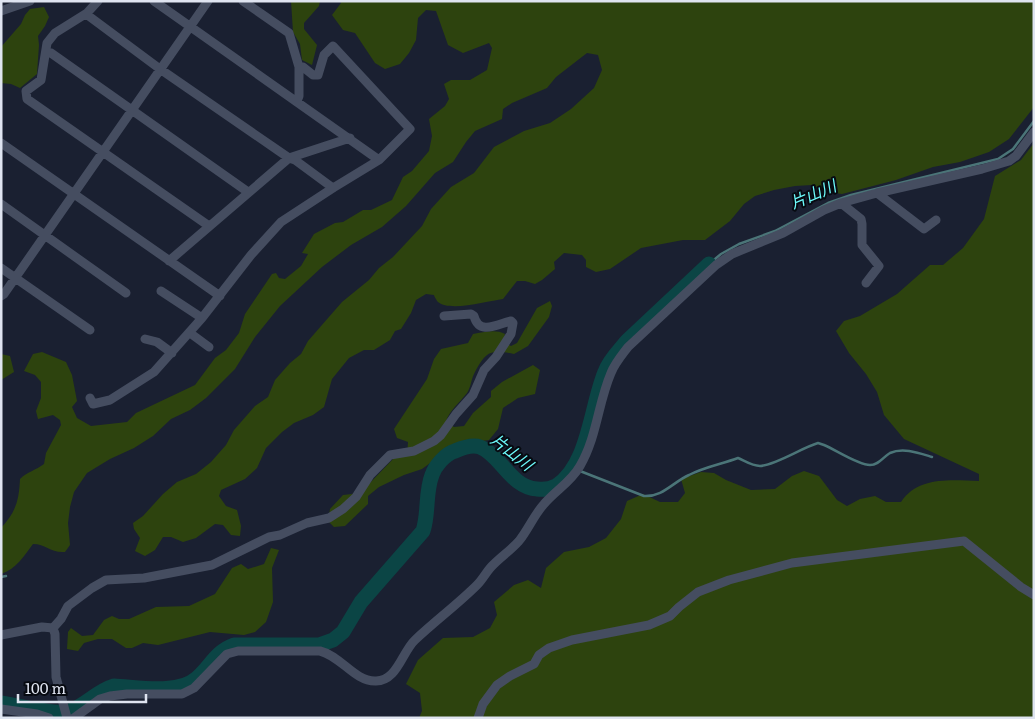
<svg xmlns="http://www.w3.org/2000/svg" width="1035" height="719" font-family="Literata,'Noto Sans JP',serif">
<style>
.green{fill:#2d430e}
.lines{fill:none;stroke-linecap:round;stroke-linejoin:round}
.stream{stroke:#4b7578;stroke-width:2.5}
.river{stroke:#0b4545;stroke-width:15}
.street{stroke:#454d60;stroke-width:9}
.labels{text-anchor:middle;stroke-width:4;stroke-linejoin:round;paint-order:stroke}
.water-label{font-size:16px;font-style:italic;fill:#6dfcfd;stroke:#070a11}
</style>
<rect width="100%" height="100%" fill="#1a2031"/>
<!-- green -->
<path class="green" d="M291 1H320L319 6 304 23V29L317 45 312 65 302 60 300 44 293 32Z
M340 1H1034V107L1009 139 989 152 960 162 933 167 896 180 842 194 828 192 812 185 795 186 774 190 755 196 744 204 730 221 705 240H683L641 248 610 269 596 272 586 267V260L582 255 564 253 554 262 555 269 542 280 535 284 525 281H517L503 299C488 301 450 312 438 302 437 301 434 296 434 295L426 294 416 300 411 313 401 329 395 331 390 340 374 350H364L349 358 332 379 324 407 313 415 294 423 282 432 266 448 257 468 245 479 221 490 219 496 226 506 237 510 241 526 240 536 231 535 223 525 215 524 196 538 183 542 171 537H163L155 550 145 556 135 551 140 538 134 529 133 523 143 516 163 494 177 482 196 474 211 462 226 445 234 430 255 406 268 397 275 380 290 363 301 354 308 341 342 302 369 280 379 268 393 257 422 226 431 209 451 187 474 173 494 147 524 131 550 123 571 109 594 88 602 70 598 55 587 53 556 77 547 88 512 103 503 109 502 119 475 131 466 142 453 162 435 173 406 206 382 227 351 245 322 267 280 306 255 337 235 369 206 398 190 410 171 419 153 436 134 448 110 459 87 473 74 492 70 507 68 523 70 545 65 552C50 553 46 544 33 544 24 556 16 569 1 574V528C16 512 19 500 20 479 27 472 36 470 44 464L46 453 61 425 60 420 53 415 38 419 36 411 41 398V382L35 375 24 371 33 354 42 352 66 362 72 375 77 401 72 407 77 418 91 426 127 422 136 413 195 385 215 358 226 350 239 333 245 314 272 274 276 273 279 278 285 279 301 266 308 254 302 253 314 234 335 223 343 222 363 210H371L392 200 403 177 412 171 429 151 432 136 429 119 445 106 449 99 444 84 451 80H470L487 70 492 48 489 43 463 53 448 45 436 11 426 10 418 18 416 40 409 53 400 64 385 69 375 63 355 33 343 30 332 15 341 3Z
M44 7 49 17 45 26 38 36 39 45 37 74 20 88 11 84 1 83V47L21 24 25 15 30 9Z
M1034 143V718H419L422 711 420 693 406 684 418 660 443 638 473 637 490 628 497 615 494 602 514 585 528 580 541 588 546 568 564 552 589 547 606 538 621 519 627 501 643 494 660 502H678L685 493 681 479 701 472 714 473 726 480 751 490 775 489 792 476 804 471 819 476 837 500 847 506 860 499 875 496 886 502H901C918 476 951 480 979 481V474L904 439 884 415 877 392 866 374 849 353 836 331 844 321 860 316 897 294 930 265H943L963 248 984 219 995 176 1021 160Z
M550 301 552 306 549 317 528 346 514 354C490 349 486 351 474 374 471 380 471 387 467 393 460 402 450 410 446 421L454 427 464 426 473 413 491 397V391L502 382 533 365 540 370 535 394 518 398 503 408 498 429 489 440 455 445 422 469 404 475 379 487 368 496V504L345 526 334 527 328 521 330 509 343 495 352 494 367 486 394 458 407 456 408 442 397 438 394 429 427 379 434 359 441 349 468 343 473 334C484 332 496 329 505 334L503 341 511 346 517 343 537 308Z
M1 354 10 356 14 372 1 380Z
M271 548 279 550 272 568 273 602 266 622 255 632 244 635 210 632 158 645 143 643 132 648H126L112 639H98L84 643 78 651 67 649 68 632 71 628 82 636 93 635 104 620 112 616 119 619H129L156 607 189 606 215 594 232 568 241 564 248 569 264 564Z"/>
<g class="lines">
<!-- stream -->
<path class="stream" d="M709 264 721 254 739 244 775 231 828 203 851 195 998 159 1013 149 1034 121
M580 471 644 496C663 497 673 482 689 475 704 467 722 464 738 458 745 461 752 466 760 466 776 465 801 448 818 443L824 445C836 450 858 465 870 465 879 465 883 457 890 453 903 447 919 453 932 457
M1 577 6 576"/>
<!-- river -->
<path class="river" d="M1 703C17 705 57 716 70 711 86 705 97 691 114 686 138 687 178 695 197 678 211 666 215 652 234 645H319L333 640 343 632 361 602 423 531C429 513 425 493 432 475 435 466 445 454 455 451 462 448 472 444 480 447 500 454 511 488 537 489 544 490 550 489 556 486 589 465 591 405 605 372 609 360 619 351 627 341L709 264"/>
<!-- street -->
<path class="street" d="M98 1 87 13 55 33 47 43 41 80 26 91 27 99 209 226
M154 1 379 160
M243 1 289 33 299 67V96L297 101
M1 11 30 1
M86 14 160 69 289 158 295 160 333 188
M46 52 51 53 248 192
M1 143 220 296
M877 193 924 229 936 220
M841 203 861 219 862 224V245L879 266 866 283
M1 204 126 293
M169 261 289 158 350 138
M1 268 90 330
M161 291 202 318
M1 296 4 294 208 1
M190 333 209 347
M145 339 157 342 172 353
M90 398 93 404 110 400 154 372 202 318 251 255 281 222 333 188 379 160 410 129 333 46 324 55 318 75H313L303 67H299
M53 628 55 634 56 677 67 718
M1 635 42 627 53 628 61 619 68 606 92 588 106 580 144 578 212 565 269 537 280 535 307 523 329 518 343 509 356 497 370 475 390 455 414 451 434 441 441 435 456 414 473 395 484 370 496 357 511 334 513 323 511 321C498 324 479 336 474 316L471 314 444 316
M1 709 37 714 49 718
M74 718 100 699 110 696 127 694H182L194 688 227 654 238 651H320C341 656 354 681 375 681 397 682 402 652 415 640 435 621 458 604 477 585 484 578 487 570 494 564 502 556 511 550 519 541 528 530 534 515 544 504 556 490 571 482 580 466 597 437 598 403 611 373 615 363 622 355 628 347L716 265 732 254 783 233 824 210 841 203 877 193 982 169 1009 161 1016 156 1034 132
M478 718 483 704 497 685 510 676 534 664 539 655 549 648 572 640 649 625 670 616 679 607 698 592 729 580 792 563 964 541 1021 587 1034 595"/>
</g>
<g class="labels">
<!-- water labels -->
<g class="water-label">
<text transform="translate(813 194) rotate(-23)" y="6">片山川</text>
<text transform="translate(512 452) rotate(38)" y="6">片山川</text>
</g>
</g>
<!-- border -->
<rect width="1035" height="719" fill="none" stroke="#dfe4f0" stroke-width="5"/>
<!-- scale -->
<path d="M18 694v8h128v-8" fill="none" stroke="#dfe4f0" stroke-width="2.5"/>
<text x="25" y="694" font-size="15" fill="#dfe4f0" stroke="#070a11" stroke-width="4" paint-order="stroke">100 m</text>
</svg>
